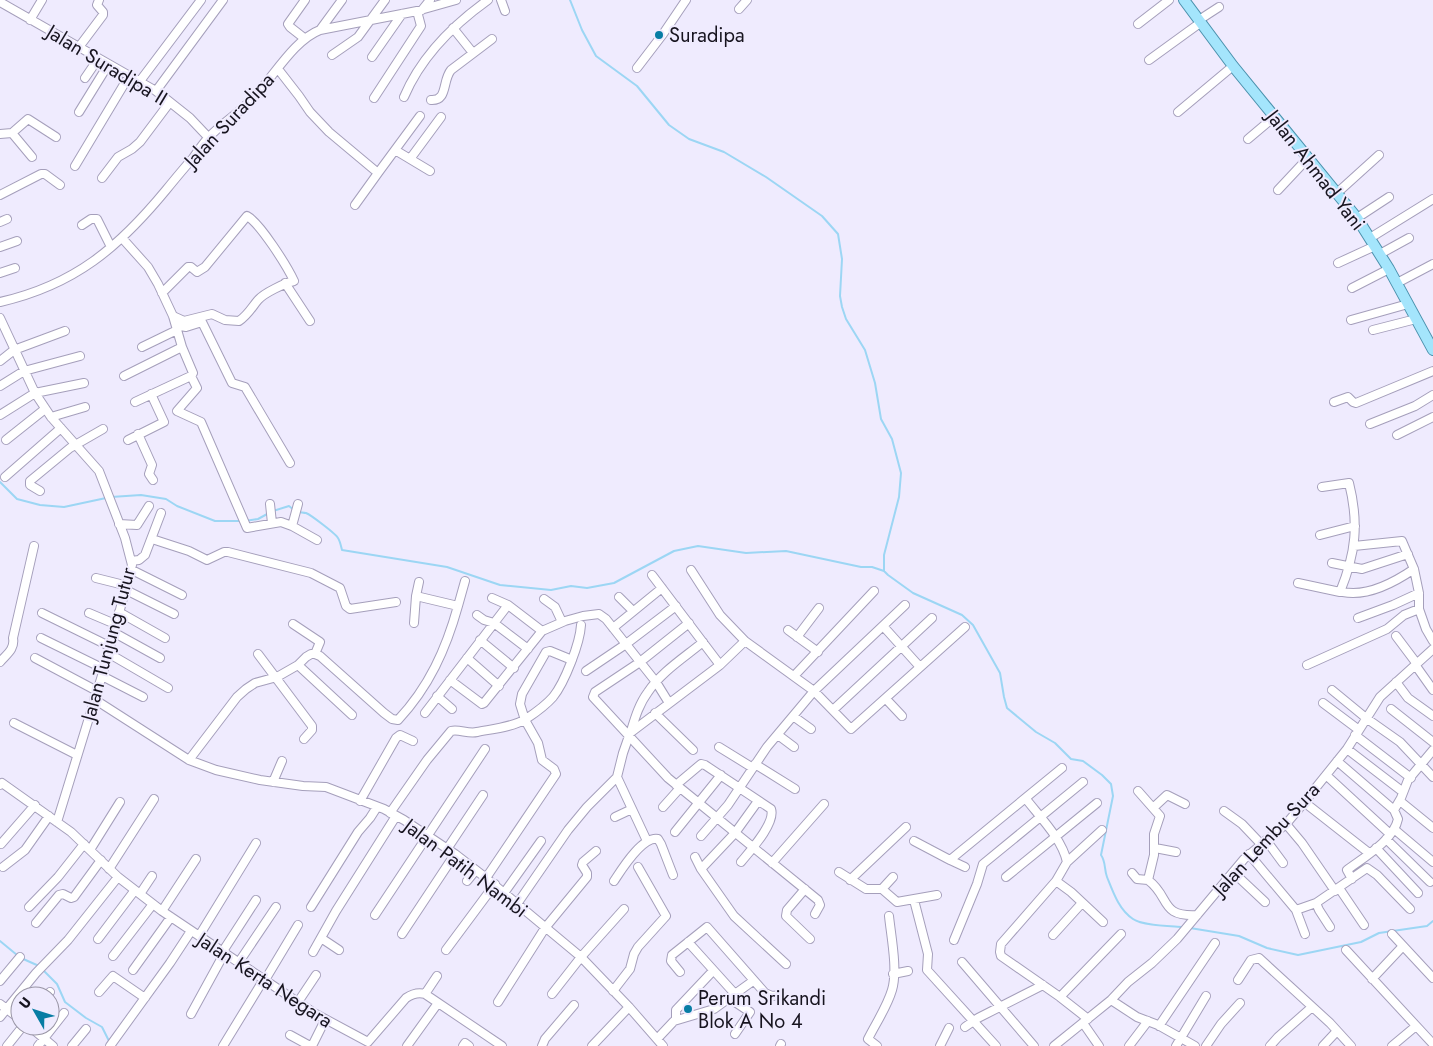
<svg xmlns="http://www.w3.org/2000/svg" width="1433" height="1046" font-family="Jost,sans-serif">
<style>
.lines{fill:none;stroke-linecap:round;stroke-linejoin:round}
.stream{stroke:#9cd6f4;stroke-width:2}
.minor-casing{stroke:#a59fbb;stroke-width:10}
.major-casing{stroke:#4b91ad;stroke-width:12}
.minor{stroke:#fff;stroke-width:8}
.major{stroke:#a4e5fc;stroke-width:10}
.poi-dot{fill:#077da4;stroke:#efebfe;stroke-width:2}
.labels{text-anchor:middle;stroke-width:4;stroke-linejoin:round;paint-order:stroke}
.poi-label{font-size:20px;fill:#17141f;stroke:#efebfe;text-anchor:start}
.street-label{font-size:20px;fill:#17141f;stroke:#efebfe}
</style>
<rect width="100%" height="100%" fill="#efebfe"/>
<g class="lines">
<!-- stream -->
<path class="stream" d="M570 0 582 30 596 56 637 86 669 125 689 139 724 152 766 177 822 216 838 234 842 259 840 296 842 307 846 319 865 350 875 383 881 419 892 439 901 473 899 497 884 555V571L888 575 913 593 962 615 973 625 1000 673 1004 697 1007 708 1036 732 1055 743 1071 759 1083 761 1102 775 1111 784 1113 796 1101 855C1106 862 1104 869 1107 877 1113 892 1119 910 1133 919 1143 926 1171 926 1183 927
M0 482 17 499 40 505 64 507 106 498
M111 497 141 495 166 499 177 506 215 521H241
M273 511 289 506 294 510
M298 512C300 512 304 513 306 513 311 515 336 534 338 538 340 541 341 546 342 550L447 567 500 585 551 590 571 586 587 588 614 583 674 551 698 546 746 553 786 551 861 567H872L884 571
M245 521 258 519 269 513
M1190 928 1239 936 1267 948 1298 955 1361 942 1379 933 1427 926 1433 921
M0 941 17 955
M21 958 39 966
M43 970 57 984 65 1002 86 1018 102 1027 109 1041"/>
<!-- minor casing -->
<g class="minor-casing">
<path id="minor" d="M501 0 505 11
M0 2 156 91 190 118 208 137
M739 9 747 0
M422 10 430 0
M30 20 42 0
M1199 20 1219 7
M1138 24 1169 0
M453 28 473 53
M320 30 342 0
M304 38 290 27 288 24 305 0
M79 47 103 15V12L97 5 99 0
M332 55 358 37 385 0
M372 57 402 14
M1149 60 1200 23
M637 68 663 34 686 0
M278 69 299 96 310 112 329 132 378 173 420 116
M85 78 98 59
M140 81 201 0
M156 91 223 0
M404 97C421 57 453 25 488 0
M374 98 421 26 417 11
M431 100C448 101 442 81 451 70L492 39
M79 112 108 65
M1178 112 1233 66
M12 133 28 119 56 137
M0 134 12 133 32 157
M1248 139 1274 117
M395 150 430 171
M410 159 441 117
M75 166 129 76
M102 178 118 157 132 149 140 142 170 102
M1278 190 1308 158
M1337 193 1379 155
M0 195 41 174H45L60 185
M355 205 378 173
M1357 218 1389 197
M0 222 7 219
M82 225 91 219H97L111 247
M122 238 148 267 158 284 173 316 182 347 193 373 191 376 135 402
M1370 238 1433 199
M0 247 17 241
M1380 254 1409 238
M1338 263 1375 246
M0 273 15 268
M285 283 310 321
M1397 283 1433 264
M1352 288 1389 269
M162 293 188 267H191L197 272 205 267 247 216C260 223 287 266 294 281 285 283 264 293 258 300 252 307 248 315 239 321L225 320 212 314 184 321 173 316
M0 302C75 285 119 247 166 190 175 179 184 168 193 158 198 151 203 143 209 137 223 122 241 112 254 97 274 76 294 40 320 30L417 11 456 0
M0 318 35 393 51 417 99 471 125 538 132 565 104 669 57 822
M1351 320 1408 304
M176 325 186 327 202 322 232 383 245 387 290 463
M1373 330 1416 319
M142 347 177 330
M0 361 14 350 65 331
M124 376 182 347
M191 376 197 388 177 411 201 422 247 528 281 522 292 526
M0 386 24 371 80 356
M1334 402 1348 397 1353 402 1356 403 1433 371
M0 415 35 393 84 383
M51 417 85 407
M1370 424 1415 406 1433 395
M138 434 152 465 149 474 153 480
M1397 435 1433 417
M6 440 45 409
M128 440 164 422 151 394
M5 477 61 428
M40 491 30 485V481L70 448 103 429
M270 504 272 523
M298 504 292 526 317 540
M119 524 137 525 149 506
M1320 535 1355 526
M152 539 189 551 207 560 224 552H228L311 573 340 588 346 606 350 609 396 602
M1354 546 1402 541 1414 569 1419 593V609L1426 629 1433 641
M131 561 139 560 145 555 161 513
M1332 563 1362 569 1408 554
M132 570 182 595
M691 570 720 615 745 641 814 691 851 729 965 627
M652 575 720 665
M96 578 120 584
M1298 583 1340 592C1356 553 1359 523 1349 483L1322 487
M126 590 174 614
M1343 592C1367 597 1395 582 1414 569
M619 597 633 611
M492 598 508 605 542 631
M544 599 555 607 562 622
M458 606 465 581
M119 612 165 638
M42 613 109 646
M89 613 115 624
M477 615 484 620 494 623 528 649
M1358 618 1393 605 1419 593
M414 623 416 596
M689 623 640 662 595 692 593 697 668 778 818 900 820 905 815 914
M293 624 320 642 315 654
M883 626 920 667
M613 628 662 588
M788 630 818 652
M113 632 160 658
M1396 636 1417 664
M797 637 819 608
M41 638 104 669
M480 640 514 668
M108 653 168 688
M258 654 312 726V730L304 739
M35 658 97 691
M467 658 499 686
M0 662C7 654 15 649 13 638L34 546
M298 665 352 715
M1307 665 1387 629 1404 615 1419 609
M1416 666 1433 690
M586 671 626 644 676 606
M102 676 143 697
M794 676 874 591
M450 680 482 704 484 703 542 631 565 621 583 616 599 614 606 619 656 682 669 703
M1396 682 1408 698 1433 716
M1332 690 1366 718 1400 742 1433 777
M437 696 452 709
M94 699 189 760 216 770 260 780 303 786 326 787 384 809 404 820 455 854 486 878 581 957 629 1007 663 1046
M886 699 902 716
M1323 703 1359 730
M1391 709 1433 742
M833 710 932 618
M425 713 508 605
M655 713 693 750
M793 716 811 729
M14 723 77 755
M631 731C635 718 639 704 648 692 661 672 685 657 703 642
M778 735 794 747
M1355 735 1411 778
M719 747 753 768
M1347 749 1403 792
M189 760 237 697 246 689 255 683 277 677 298 665 306 657 311 654H315L320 656 384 713 392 719 398 720C429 687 446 649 458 606L416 596 419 582
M1337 761 1394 810
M755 764 795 789
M1326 775 1390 834
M617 777 647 841
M273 782 282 761
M0 785 2 783 71 832 118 877 162 911 314 1013 368 1042 406 998C412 994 418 992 425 994L502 1046
M676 785 701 764 705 765 771 809C776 823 750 851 741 862
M1138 791 1160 816 1154 834V855L1148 880C1171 897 1159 917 1197 915
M1026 799C1040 817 1062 839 1067 862L1056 881 1001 944 1000 952 1001 956 1060 997 1088 1019
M360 801 396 738 400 735 413 741
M758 801 735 833 701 869 734 916 786 964
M1400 801 1433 828
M1304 802 1369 853
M663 807 680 788
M1153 808 1167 795 1185 804
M1224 811 1242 824 1261 844
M390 813 427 760 451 731C459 729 468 734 477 732 492 729 513 727 526 719 535 713 546 705 553 697 565 682 580 643 581 625
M615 817 632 809
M1286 824 1302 843 1335 891
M1394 829 1433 862
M675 832 721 775
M701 836 728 805 767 747 814 691 905 605
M1386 839 1430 882
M1266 840 1283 863
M914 841 950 860 1062 768
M1 844 35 805
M1155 848 1176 852
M1376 848 1418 893
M447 849 483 795
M90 850 120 802
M1249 854 1296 910 1316 903 1367 868 1377 875 1410 909
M695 857 701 869
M950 860 965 867
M1067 862 1102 830
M772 863 824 804
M3 867 25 850 49 816
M109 869 154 799
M839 872 866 889H882L897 902 937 895
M1233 872 1265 902
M1132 873 1137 879 1148 880
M1006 877 1097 803
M486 878 556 774 554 769 542 760 538 743 525 720 520 704 522 694 546 652 550 651 572 660
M1352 879 1347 870C1363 858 1394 840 1398 819L1394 810 1401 798 1408 780 1433 750
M850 880 906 827
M467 881 476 870
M614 881C622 869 642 836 658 839L661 844 673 875
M1056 881 1071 892 1103 922
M1339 888 1364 925
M805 889 787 910 786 916 810 939
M882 889 893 877
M504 893 541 841
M140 894 152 876
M914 900 928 954 927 970 996 1046
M1316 903 1319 910 1330 927
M517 904 568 830 587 807 617 777 623 753 630 733 720 665 745 641
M29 907 58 877 84 844
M311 907 358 832 370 818 377 807
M1296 910 1305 934
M162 911 196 859
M375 915 485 749
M36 923 59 895 63 894 71 898 74 897 101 860
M402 934 455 854
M1392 934 1433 978
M1053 935 1082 903
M199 936 256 843
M321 938 339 950
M98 939 135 890
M954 940 977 884 983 864 1083 782
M688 942 735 994
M446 950 495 884
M1346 950 1433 1044
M223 951 256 900
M313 952 336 911 396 816
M113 956 153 904
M239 962 276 907
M962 962 1034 1046
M133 970 171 917
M680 972 671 961 672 955 707 927 765 993 772 996 781 995
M893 974 908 971
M1372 979 1403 946
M265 980 298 925
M1238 980 1251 960 1259 958 1330 1023 1351 1046
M0 981 20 957
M613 991 630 969 634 954 638 947 666 916 638 867
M99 992 113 976 145 998
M425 994 437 976
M552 994 581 957 624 909
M47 996 50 992
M1060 997 1121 934
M729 998 750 1012 735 1034
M1111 1000 1137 1017 1158 1025 1195 1046
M298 1002 316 975
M498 1002 545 928 587 877V873L582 865 583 862 596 851
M0 1004 20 1019
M191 1014 225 952
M0 1017 36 973 68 940 118 877
M676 1020V1010L710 974
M1083 1023 1099 1046
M29 1026 53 1046
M1159 1026 1215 943
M965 1027 978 1018 1043 985
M290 1035 310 1046
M657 1039 674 1021 714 1009 753 981
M7 1046 23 1026
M38 1046 64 1013
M72 1046 86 1029
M110 1046 170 963 191 931
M223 1046 264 979
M312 1046 325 1020
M407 1046 438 1003
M463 1046 465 1043 469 1046
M542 1046 545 1039 574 1005
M592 1046 629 1007
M780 1046 781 1044
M877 1046 868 1039C876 1023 887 1007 892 990 898 970 891 936 889 916
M940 1046 949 1028
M1054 1046 1111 1000 1128 982 1152 963 1177 939 1244 859 1286 824 1297 811 1347 749 1380 697 1433 649
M1129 1046 1148 1021
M1176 1046 1206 996
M1206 1046 1221 1024 1240 1003
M1270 1046 1278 1037 1312 1007
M1323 1046 1337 1031
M1392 1046 1416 1026"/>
</g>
<!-- major casing -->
<g class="major-casing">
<path id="major" d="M1184 0 1233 66 1357 218 1389 269 1433 350"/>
</g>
<!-- minor -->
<use href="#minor" class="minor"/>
<!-- major -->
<use href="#major" class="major"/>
</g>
<!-- markers -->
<g class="poi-dot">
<circle cx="659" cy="35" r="5"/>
<circle cx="688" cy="1009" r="5"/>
</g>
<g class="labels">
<!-- poi labels -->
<g class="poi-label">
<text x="669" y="42">Suradipa</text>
<text x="698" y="1005">Perum Srikandi<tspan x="698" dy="23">Blok A No 4</tspan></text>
</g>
<!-- street labels -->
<g class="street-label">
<text transform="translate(107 65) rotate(31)" y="7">Jalan Suradipa II</text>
<text transform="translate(229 120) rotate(-47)" y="7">Jalan Suradipa</text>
<text transform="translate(1316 170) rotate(52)" y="7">Jalan Ahmad Yani</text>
<text transform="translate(108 644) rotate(-75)" y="7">Jalan Tunjung Tutur</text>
<text transform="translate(1266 839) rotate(-47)" y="7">Jalan Lembu Sura</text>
<text transform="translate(466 868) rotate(37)" y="7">Jalan Patih Nambi</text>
<text transform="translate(265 980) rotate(33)" y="7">Jalan Kerta Negara</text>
</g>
</g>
<!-- north arrow -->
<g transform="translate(35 1011) rotate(309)"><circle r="24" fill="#efebfe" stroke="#9995a5"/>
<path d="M0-4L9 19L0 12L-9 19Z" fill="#077da4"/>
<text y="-8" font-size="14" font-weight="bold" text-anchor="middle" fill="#17141f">U</text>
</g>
</svg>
